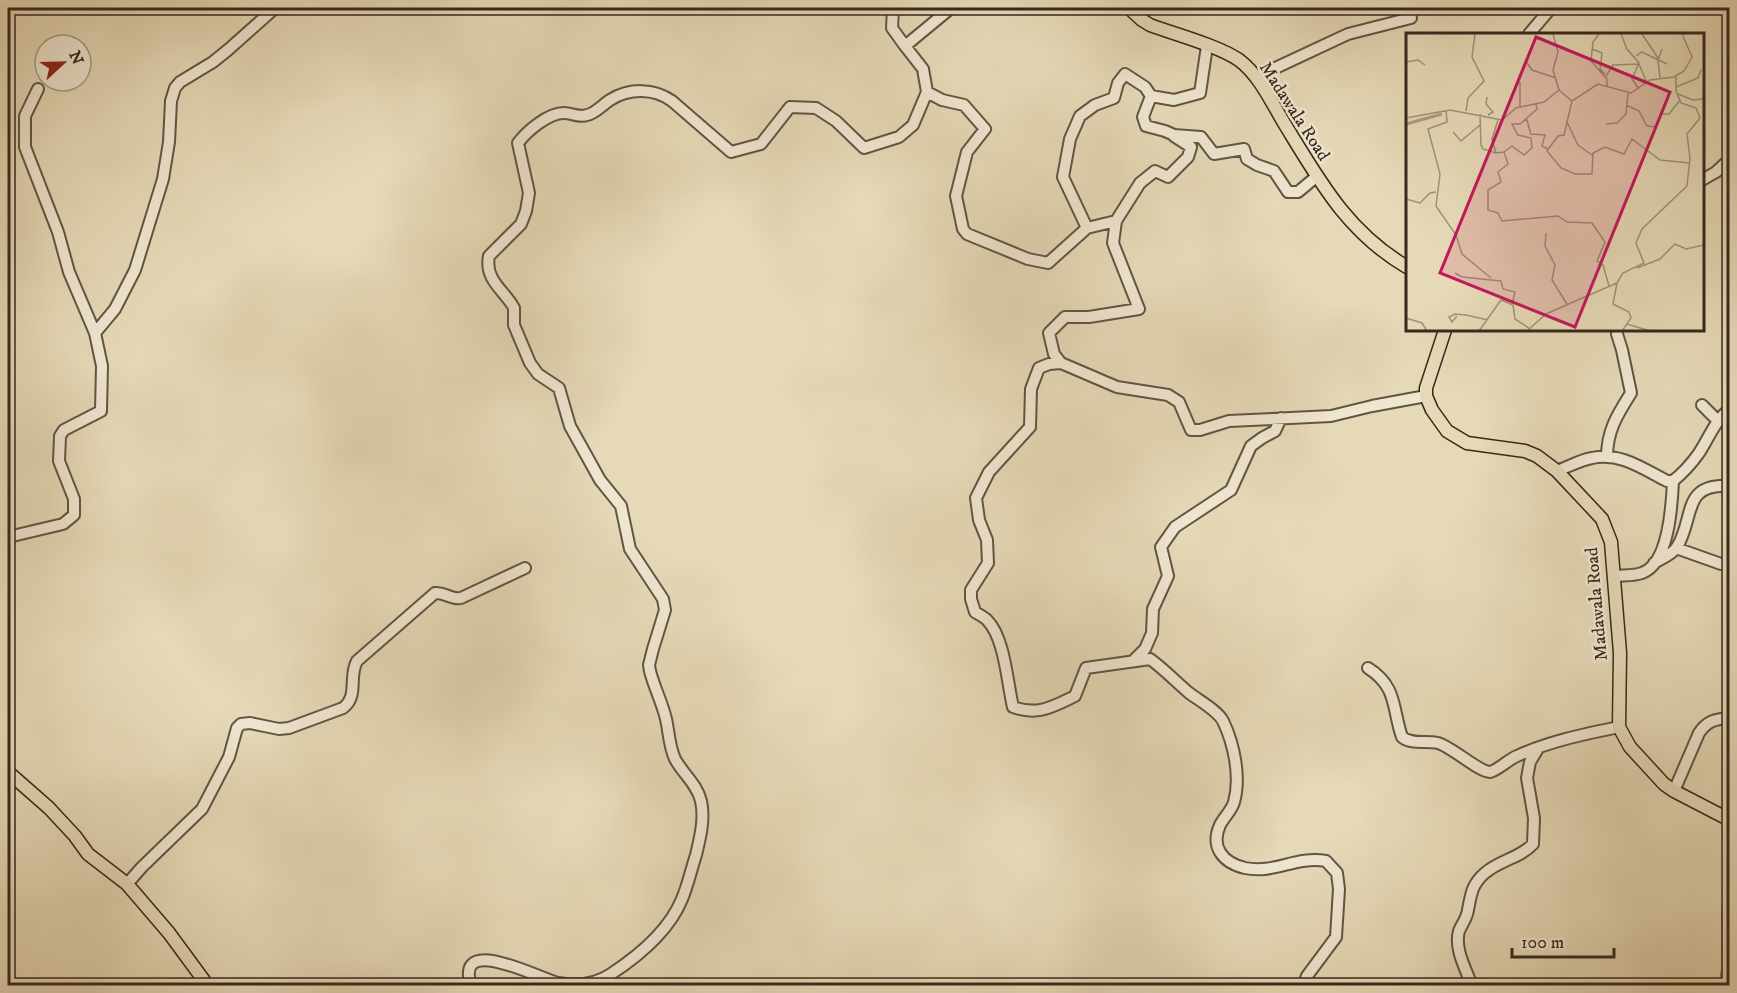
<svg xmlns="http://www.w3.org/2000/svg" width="1737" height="993" font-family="'IM FELL DW Pica',serif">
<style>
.park{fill:url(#park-crowns);stroke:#7e725e;stroke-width:1.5}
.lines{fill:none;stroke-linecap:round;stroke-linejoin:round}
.minor-casing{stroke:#615544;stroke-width:14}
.major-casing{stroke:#35291e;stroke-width:15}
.minor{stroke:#efe6d0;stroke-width:10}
.major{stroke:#e6d9b7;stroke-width:12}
.labels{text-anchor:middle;stroke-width:5;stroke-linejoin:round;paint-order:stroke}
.street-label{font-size:18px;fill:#35291e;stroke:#efe6d0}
.inset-river{fill:none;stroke:#aa9d83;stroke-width:3}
.inset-road{fill:none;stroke:#9f937a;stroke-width:1.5}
.view{fill:#c2185b;fill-opacity:0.15;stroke:#c2185b;stroke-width:3}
.inset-edge{fill:none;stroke:#35291e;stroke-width:3}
</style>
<defs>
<pattern id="park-crowns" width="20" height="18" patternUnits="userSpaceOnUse" patternTransform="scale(1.5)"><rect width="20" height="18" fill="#c8bb9d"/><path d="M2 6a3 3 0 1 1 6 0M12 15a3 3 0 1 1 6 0" fill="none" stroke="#a3987f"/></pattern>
</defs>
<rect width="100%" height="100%" fill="#e6d9b7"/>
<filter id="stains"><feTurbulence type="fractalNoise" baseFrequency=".00333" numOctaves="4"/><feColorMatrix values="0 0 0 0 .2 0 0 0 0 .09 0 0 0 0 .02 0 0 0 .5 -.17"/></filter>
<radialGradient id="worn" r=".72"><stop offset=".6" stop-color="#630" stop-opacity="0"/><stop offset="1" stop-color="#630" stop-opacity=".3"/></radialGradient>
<!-- park -->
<path class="park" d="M1729 890V985H1719L1722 968V906L1725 900 1722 895Z"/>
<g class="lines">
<!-- minor casing -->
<g class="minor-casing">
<path id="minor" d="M893 8 892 28 905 46
M1529 34 1551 8
M1256 77 1348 34 1411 18
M927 92 942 100 964 105 985 129 967 152 956 196 963 229 967 234 1028 259 1048 263 1087 228 1063 177 1070 139 1080 116 1095 105 1114 98 1118 83 1125 74 1145 87 1151 96 1143 117 1146 126 1165 131 1174 135 1201 137 1214 154 1244 149 1247 159 1257 165 1274 171 1288 192H1298L1316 177
M1151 96 1174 100 1200 93 1207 46
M1702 180 1716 172 1730 159
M1087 228 1116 221 1140 183 1155 171 1168 177 1188 157 1191 147 1174 136
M95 333 115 309 135 270 163 179 169 142 171 101 175 88 180 82 213 62 229 49 275 8
M1061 363 1054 354 1049 333 1065 317H1089L1139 309 1113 243 1116 221
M1702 405 1718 421
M1607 457C1607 431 1617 415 1631 393L1622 350 1617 334
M1557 471C1568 467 1580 460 1592 458 1621 452 1643 469 1667 481H1673
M8 537 63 524 74 515V499L59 461 60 436 64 430 101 411 102 366 95 333 69 272 58 232 25 147V116L38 89
M1676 548 1721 564 1730 563
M1654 563C1661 559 1673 554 1677 547 1695 518 1681 483 1730 486
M1614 576C1623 575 1634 576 1642 573 1669 564 1672 504 1673 481 1683 473 1692 463 1699 453 1709 438 1715 420 1730 409
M1134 660 1145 649 1152 633 1153 609 1168 576 1161 547 1175 527 1231 490 1251 446 1262 438 1275 431 1281 418
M1368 668C1398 687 1392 709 1402 737 1412 745 1426 740 1438 743 1452 747 1479 772 1490 772 1497 771 1509 759 1517 756 1550 741 1585 734 1619 727
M1674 791 1699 733C1707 721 1715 719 1730 718
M127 884 142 867 202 809 229 757 237 728 241 724 250 723 279 729 289 728 343 708C359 696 348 677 357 661L435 593C444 592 452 600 461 598L525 568
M471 986C454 932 540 979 558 983 576 986 596 984 611 974 640 955 669 931 682 899 688 885 691 870 696 855 700 838 705 819 701 801 697 784 683 774 675 759 669 746 669 732 666 719 662 702 654 687 650 671L649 665 653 649 665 610 663 599 630 549 621 506 600 480 570 426 559 388 538 374 530 363 514 325V308C505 291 484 280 489 256L521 224 526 211 529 193 518 143C527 131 548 113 564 113 572 113 579 118 587 115 596 113 602 105 610 100 629 88 654 88 672 101L731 152 761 144 790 107 816 108 836 121 864 148 899 137 913 125 927 92 923 69 905 46 951 8
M1303 986 1307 976 1336 937 1339 889 1337 873 1326 861C1295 856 1275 874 1245 868 1223 863 1210 847 1220 825 1224 817 1232 810 1234 802 1241 777 1234 744 1223 721 1217 710 1198 700 1188 692 1175 681 1164 669 1150 659L1086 668 1075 696C1052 707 1038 716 1013 707 1007 682 1005 638 987 620 984 617 978 614 975 612L971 599V590L988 563 987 540 979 520 976 498 989 472 1030 427 1031 389 1039 368 1049 364 1061 363 1117 387 1168 395 1179 402 1191 430H1200L1229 421 1331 416 1372 406 1426 396
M1472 986C1466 969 1454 949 1459 931 1462 924 1467 918 1468 910 1471 894 1472 884 1485 873 1500 860 1520 858 1533 844L1534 818 1527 778 1530 762 1539 747"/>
</g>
<!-- major casing -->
<g class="major-casing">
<path id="major" d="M1129 8 1142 20 1150 25C1174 34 1219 46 1239 60 1259 75 1271 101 1284 123 1319 180 1347 232 1407 267
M1445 330 1426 388V396L1432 410 1447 431 1467 443 1525 451 1537 456 1557 471 1602 519 1611 542 1620 653 1619 727 1630 747 1664 784 1674 791 1730 820
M8 772 49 808 75 836 88 854 127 884 169 933 208 986"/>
</g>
<!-- minor -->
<use href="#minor" class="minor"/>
<!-- major -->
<use href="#major" class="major"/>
</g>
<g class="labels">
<!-- street labels -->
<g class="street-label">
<text transform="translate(1295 111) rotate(57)" y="6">Madawala Road</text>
<text transform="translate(1596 604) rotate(-95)" y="6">Madawala Road</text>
</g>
</g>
<!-- overview -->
<g transform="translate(1406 33)">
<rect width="298" height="298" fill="#e6d9b7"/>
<path class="inset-river" d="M0 91 36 81"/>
<path class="inset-road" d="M147 1 152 19 147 37 153 57M193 1 187 9 185 28 201 46V53M215 1 221 16 233 30 226 46 233 56M236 1 252 25M186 16 196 20 194 36 199 41M230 23 236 19 261 31M119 27 126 37 150 45M0 29 12 27 19 32M200 43 207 32 233 31 241 50M254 45 252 27 256 16M270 54 292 45 295 37M272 61 287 67 297 66 298 62M81 64 80 71 87 79 82 82M166 68 158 102 152 103 141 118 155 135 169 141H186L187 120 199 114 218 121 226 106 254 127 283 130M220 72 233 78 241 93 250 94M114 74V49M40 77 41 89 22 96 34 141 30 173 50 202 56 221 85 245M60 78 62 65 78 48 66 24 69 1M74 81 75 112 77 116 90 120M257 81H263L274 67M0 85 44 77 96 87 110 75 138 69 153 57 166 68 192 51 225 60 244 47 268 44 278 38 286 24 276 1M92 87 86 106 90 120 98 119 102 131 92 139 95 149 82 157V177L92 180 96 188 152 183 161 189 186 190 199 209 191 228 197 232 203 253M117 88 121 87 125 102M161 89 172 112 186 122M200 91 211 90 220 81 222 60M47 99 55 108 74 92M125 101 139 102 136 113 142 116M98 119 106 113 118 122 126 115 125 105 112 102 106 91H114L131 76 130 71M0 166 14 170 24 160 30 159M140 200 139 213 149 232 146 247 161 271M231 235 254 226 269 211 280 216 298 212M49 240 56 244 95 248 97 256 109 259 106 271M211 250 207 271 223 279 225 285 216 298M51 283 46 289 43 284 49 281 60 282 82 287M0 285 16 290 21 298M221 291 244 298M73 298 95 267 107 272 109 286 123 295M121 298 140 281 211 250 217 240 238 230 230 210 236 196 281 153 284 125 281 101 294 85 290 75 275 70 270 58V44"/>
<path class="view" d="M130 4 264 59 169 294 34 240Z"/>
<rect width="298" height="298" class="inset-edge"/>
</g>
<!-- margin -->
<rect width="1737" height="993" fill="none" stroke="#e6d9b7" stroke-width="30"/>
<rect x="9" y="9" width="1719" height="975" fill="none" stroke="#35291e" stroke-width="3"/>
<rect x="15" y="15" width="1707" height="963" fill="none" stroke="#35291e" stroke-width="1.5"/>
<!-- north arrow -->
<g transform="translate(63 63) rotate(68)"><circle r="28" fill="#efe6d0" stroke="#a59a89" stroke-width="1.5"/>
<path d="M0-4.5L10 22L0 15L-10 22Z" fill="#8f2418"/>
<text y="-9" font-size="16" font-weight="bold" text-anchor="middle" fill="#35291e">N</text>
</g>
<!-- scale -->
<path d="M1512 948v9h102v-9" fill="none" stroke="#35291e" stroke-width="3"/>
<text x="1521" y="948" font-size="18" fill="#35291e" stroke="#efe6d0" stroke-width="4.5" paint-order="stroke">100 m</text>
<rect width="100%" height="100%" filter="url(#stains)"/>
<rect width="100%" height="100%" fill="url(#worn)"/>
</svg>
